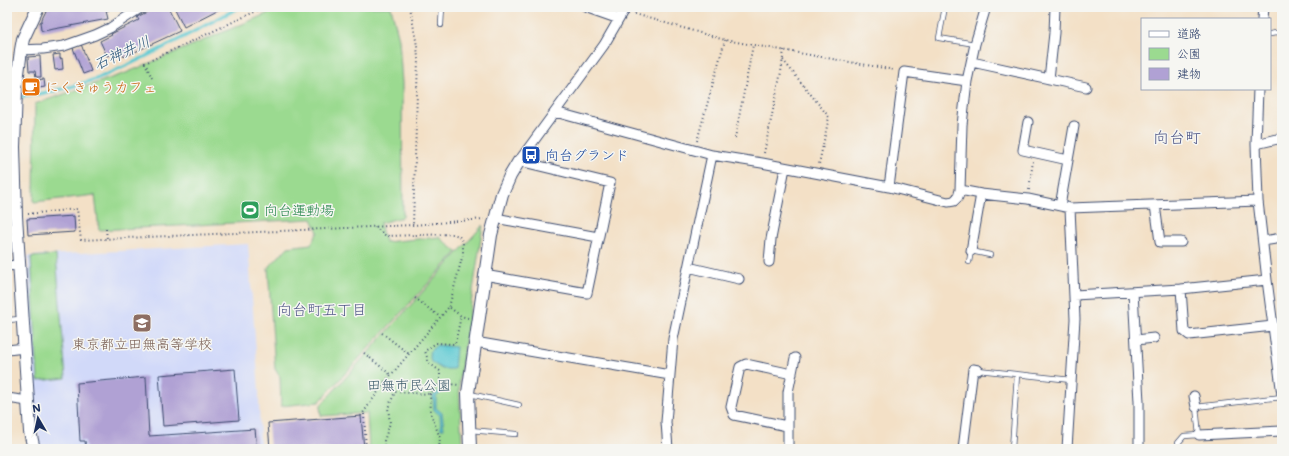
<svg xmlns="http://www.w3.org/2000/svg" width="1289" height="456" font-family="Mali,'Klee One',sans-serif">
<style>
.built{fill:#d1d9f9}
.green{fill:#9bda90;stroke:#5b8477}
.water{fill:#5cc9d2;stroke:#3c7c98}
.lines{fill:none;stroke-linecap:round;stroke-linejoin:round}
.stream{stroke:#5cc9d2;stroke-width:3.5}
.building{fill:#b0a1d4}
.service-casing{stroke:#3b4a6e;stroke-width:6}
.minor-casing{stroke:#3b4a6e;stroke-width:11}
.tertiary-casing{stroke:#3b4a6e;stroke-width:14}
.path{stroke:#3b4a6e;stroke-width:2;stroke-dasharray:1 3;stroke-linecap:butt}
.service{stroke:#fff;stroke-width:4.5}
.minor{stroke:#fff;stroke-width:9}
.tertiary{stroke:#fff;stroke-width:12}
.labels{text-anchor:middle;stroke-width:3;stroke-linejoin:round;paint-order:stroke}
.food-label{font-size:14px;fill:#c56008;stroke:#f6f6f2;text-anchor:start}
.transit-label{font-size:14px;fill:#164399;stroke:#f6f6f2;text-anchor:start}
.leisure-label{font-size:14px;fill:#27864d;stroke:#f6f6f2;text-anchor:start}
.education-label{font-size:14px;fill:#785e54;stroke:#f6f6f2}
.park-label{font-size:14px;fill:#3b5a6a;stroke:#f6f6f2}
.water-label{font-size:15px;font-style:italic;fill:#2b567b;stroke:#f6f6f2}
.neighbourhood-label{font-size:15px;fill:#4f5787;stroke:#f6f6f2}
.quarter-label{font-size:16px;fill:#4f5787;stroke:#f6f6f2}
</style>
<rect width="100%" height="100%" fill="#f6f6f2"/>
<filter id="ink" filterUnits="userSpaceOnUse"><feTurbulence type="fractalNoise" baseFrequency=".025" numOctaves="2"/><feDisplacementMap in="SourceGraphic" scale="8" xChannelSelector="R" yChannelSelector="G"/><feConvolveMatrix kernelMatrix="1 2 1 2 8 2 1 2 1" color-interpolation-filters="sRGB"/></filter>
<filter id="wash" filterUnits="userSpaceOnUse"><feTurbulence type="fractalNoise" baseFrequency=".012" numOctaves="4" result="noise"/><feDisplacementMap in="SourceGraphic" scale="16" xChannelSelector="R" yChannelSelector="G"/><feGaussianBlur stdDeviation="0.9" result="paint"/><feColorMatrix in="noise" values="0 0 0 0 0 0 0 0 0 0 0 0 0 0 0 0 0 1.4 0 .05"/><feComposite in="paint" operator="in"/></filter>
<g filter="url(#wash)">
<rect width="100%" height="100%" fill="#f3e0c6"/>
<!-- built -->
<path class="built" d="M248 244 259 391 260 449H41L35 418 28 256Z"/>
<!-- green -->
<path class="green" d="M283 7H391L399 39 402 83 403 217 380 223 385 242 439 237 457 252 319 402 281 406 280 377 275 369 268 268 288 247 311 244 318 232 312 219 99 230 95 195 34 202 35 104 126 73Z
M483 225 459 382 462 449H369L367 413 321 416 320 406Z
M56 255 66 378 38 381 31 257Z"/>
<!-- water -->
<path class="water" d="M437 345 456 347 454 369H442L431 362 429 352Z
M442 389 444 390 436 397V408L442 413 444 429H441L440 415 434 410 433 396Z"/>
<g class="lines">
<!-- stream -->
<path class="stream" d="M7 99C36 95 65 90 93 80 144 60 192 32 240 7"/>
</g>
<g id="blocks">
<!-- building -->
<path class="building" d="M48 7H108V11H106L108 19 43 31 41 30 40 22 42 21V19Z
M157 7H168L180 31 124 57 120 49 107 56 100 41 112 35 111 34 139 20 137 17Z
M174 7H223L184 27Z
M81 44 91 71 83 74 73 48Z
M60 54V59L62 58 63 69 55 70 53 55Z
M40 56 41 77H36L35 71H29L28 57Z
M44 79 45 87 39 88V90L30 91 28 81Z
M74 216 75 232 28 235 27 219Z
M235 369 239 420 163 426 159 375Z
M146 377 149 436 255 429 257 449H86L85 441H80L77 383Z
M361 416 364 449H270L268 423Z"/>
</g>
</g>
<g filter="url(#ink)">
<use href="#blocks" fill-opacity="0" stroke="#3b4a6e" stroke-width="1"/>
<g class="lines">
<!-- service casing -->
<g class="service-casing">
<path id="service" d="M945 7 939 38 975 44
M441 25 442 7
M1270 34 1282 32
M7 237 17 236
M969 262 971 251 990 255
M7 320 21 319
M978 370 1071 380
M470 394 519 405
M470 430 516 434
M1012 449 1017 375
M1178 449V443L1184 436 1199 435 1196 407 1282 397"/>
</g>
<!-- minor casing -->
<g class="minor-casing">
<path id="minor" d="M585 7 619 19
M1262 19 1263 7
M21 50 43 49 64 46 95 35 110 28 142 7
M972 62 1086 87
M1049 79 1054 33 1055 7
M1258 89 1256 144 1258 201 1267 280 1282 395
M555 112 712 155 762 163 889 187 948 202 954 201 958 197 960 190 962 125 967 81 975 44 986 7
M1028 122 1023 150 1068 160
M1256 144 1282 138
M889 187 904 72 967 81
M960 190 981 194 1028 199 1070 208 1258 201
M1155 205 1160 242H1181
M1060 206 1074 126
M495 218 598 237
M1263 241 1282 238
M971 251 981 194
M769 262 771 239 785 168
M7 266 19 265
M688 267 739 279
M484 275 587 293 610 183 519 161 604 45 626 7
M1181 289 1184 331 1189 335 1273 326
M1133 292 1139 402V449
M1074 295 1181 289 1267 280
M1136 340 1154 338
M475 342 670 375
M7 350 25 348
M1194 396 1196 407
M7 398 28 401
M787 426 734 415 731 407 740 367 746 364 792 374
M1199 435 1282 431
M668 449 666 422 673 339 712 155
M788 449V392L795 358
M963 449 973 369 978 370
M1067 449 1075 319 1070 208"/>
</g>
<!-- tertiary casing -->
<g class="tertiary-casing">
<path id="tertiary" d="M34 449 30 432 16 216 14 147 16 89 21 50 23 39 38 7
M470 449 468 393 491 235 502 194 510 176 519 161"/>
</g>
<!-- path -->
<path class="path" d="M410 7 417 46 418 58 413 225
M634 14 725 40 895 70
M783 60 829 117 819 164
M152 78 145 63 265 7
M735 138 753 45
M697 141 725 40
M764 153 781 72 784 50
M1029 190 1033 161
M28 214 77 209 81 240 413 225 484 219
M375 227 386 236 453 234 459 236 463 243V254L449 307
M106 229 107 239
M415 298 440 317
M382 333 409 354
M364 353 391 375
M385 382 449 307 461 316 468 318
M440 383V371L429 363 425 351 436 343 455 344 461 316
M364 414 366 449
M361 416 385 382 395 392
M385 449 384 441 390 423 388 408 395 392 430 394
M439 449 440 438 431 414 430 394 440 383 459 385"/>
<!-- service -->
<use href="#service" class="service"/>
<!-- minor -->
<use href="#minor" class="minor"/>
<!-- tertiary -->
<use href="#tertiary" class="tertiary"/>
</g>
</g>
<!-- icons -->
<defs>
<g id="cafe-square" transform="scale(1)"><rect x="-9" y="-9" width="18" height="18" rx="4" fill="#e8710a" stroke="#f6f6f2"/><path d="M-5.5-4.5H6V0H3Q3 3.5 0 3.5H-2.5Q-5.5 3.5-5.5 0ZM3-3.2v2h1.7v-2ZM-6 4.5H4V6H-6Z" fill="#fff"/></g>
<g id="bus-square" transform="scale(1)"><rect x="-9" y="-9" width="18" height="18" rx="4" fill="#1a4fb4" stroke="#f6f6f2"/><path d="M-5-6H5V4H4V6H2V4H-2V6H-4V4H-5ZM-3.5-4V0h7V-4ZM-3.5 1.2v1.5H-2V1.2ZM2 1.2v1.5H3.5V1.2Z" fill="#fff"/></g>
<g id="stadium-square" transform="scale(1)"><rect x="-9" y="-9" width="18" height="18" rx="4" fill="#2e9e5b" stroke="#f6f6f2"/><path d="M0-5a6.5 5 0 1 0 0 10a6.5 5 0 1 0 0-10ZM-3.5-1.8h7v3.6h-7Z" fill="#fff"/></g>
<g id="school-square" transform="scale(1)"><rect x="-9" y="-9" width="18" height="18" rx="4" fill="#8d6e63" stroke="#f6f6f2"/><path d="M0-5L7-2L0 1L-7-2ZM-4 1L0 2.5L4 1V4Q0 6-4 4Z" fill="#fff"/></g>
</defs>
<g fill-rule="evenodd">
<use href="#cafe-square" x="31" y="87"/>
<use href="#bus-square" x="531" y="155"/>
<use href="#stadium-square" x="250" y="210"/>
<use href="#school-square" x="142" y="323"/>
</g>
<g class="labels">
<!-- food labels -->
<g class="food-label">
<text x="45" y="92">にくきゅうカフェ</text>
</g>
<!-- transit labels -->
<g class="transit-label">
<text x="545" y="160">向台グランド</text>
</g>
<!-- leisure labels -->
<g class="leisure-label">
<text x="264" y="215">向台運動場</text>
</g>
<!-- education labels -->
<g class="education-label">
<text x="142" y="349">東京都立田無高等学校</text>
</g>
<!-- park labels -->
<g class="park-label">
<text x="409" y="390">田無市民公園</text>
</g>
<!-- water labels -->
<g class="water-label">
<text transform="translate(122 53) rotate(-25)" y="5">石神井川</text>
</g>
<!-- neighbourhood labels -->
<g class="neighbourhood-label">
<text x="322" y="315">向台町五丁目</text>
</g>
<!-- quarter labels -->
<g class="quarter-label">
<text x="1177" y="143">向台町</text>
</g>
</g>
<!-- margin -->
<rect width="1289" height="456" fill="none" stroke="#f6f6f2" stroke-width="24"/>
<!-- legend -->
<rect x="1141" y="18" width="130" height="72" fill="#f6f6f2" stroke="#9ea6b7"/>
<rect x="1149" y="31" width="20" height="6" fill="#ffffff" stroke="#9ea6b7"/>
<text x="1177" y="38" font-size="12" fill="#1b2f5e">道路</text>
<rect x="1149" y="48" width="20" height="12" fill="#9bda90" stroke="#9ea6b7"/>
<text x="1177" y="58" font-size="12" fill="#1b2f5e">公園</text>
<rect x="1149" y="68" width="20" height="12" fill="#b0a1d4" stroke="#9ea6b7"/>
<text x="1177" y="78" font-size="12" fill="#1b2f5e">建物</text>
<!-- north arrow -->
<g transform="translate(38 418) rotate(351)" stroke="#f6f6f2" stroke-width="3" paint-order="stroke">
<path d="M0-3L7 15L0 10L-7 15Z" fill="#1b2f5e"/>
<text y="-6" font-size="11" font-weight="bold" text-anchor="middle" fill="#1b2f5e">N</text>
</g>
</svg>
